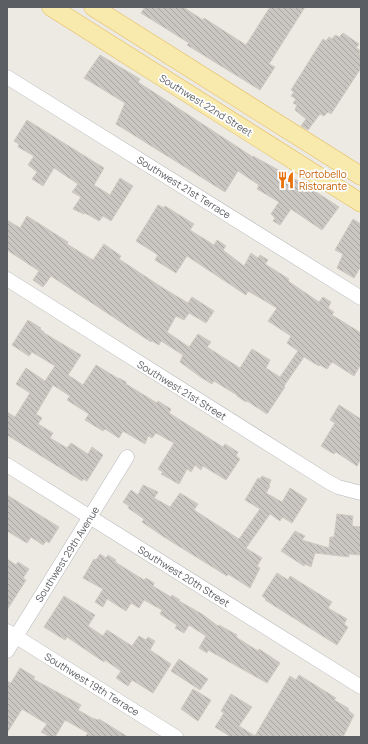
<svg xmlns="http://www.w3.org/2000/svg" width="368" height="744" font-family="Manrope,sans-serif">
<style>
.building{fill:url(#building-back-hatch);stroke:#d0cbc1}
.lines{fill:none;stroke-linecap:round;stroke-linejoin:round}
.minor-casing{stroke:#b5b8bc;stroke-width:15}
.major-casing{stroke:#e5bc62;stroke-width:19}
.minor{stroke:#fff;stroke-width:14}
.major{stroke:#f8e9ac;stroke-width:18}
.labels{text-anchor:middle;stroke-width:3.5;stroke-linejoin:round;paint-order:stroke}
.street-label{font-size:10px;fill:#5b5e62;stroke:#fff}
.food-label{font-size:10px;fill:#c56008;stroke:#fff;text-anchor:start}
</style>
<defs>
<pattern id="building-back-hatch" width="6" height="6" patternUnits="userSpaceOnUse"><rect width="6" height="6" fill="#cac6c2"/><path d="M-1 5l2 2M0 0l6 6M5-1l2 2" fill="none" stroke="#a7a4a1"/></pattern>
</defs>
<rect width="100%" height="100%" fill="#eceae2"/>
<!-- building -->
<path class="building" d="M145 7H183L203 20 204 18 246 45 270 7H305L269 64 275 67 260 90 187 45 189 43 141 13Z
M343 33 359 44 356 48 360 50 359 54 361 56V68L331 114 328 112 324 116 320 114 308 130 301 126 306 119 295 110 297 105 293 103 296 99 291 96 294 92 291 90 323 39 326 41 329 37 332 39 335 35 339 37Z
M100 55 140 79 138 82 253 157V156L304 184 339 207 322 230 291 209 280 225 273 221 275 218 271 214 279 202 257 189 259 185 238 171 225 192 116 124 125 103 84 78Z
M27 120 104 168 94 185 110 195 120 178 133 186 111 221 103 216 99 221 85 213 84 214 73 209 81 197 72 192 78 184 54 168 43 186 32 179 37 172 28 165 34 156 18 147 19 144 14 141Z
M158 205 164 208 165 206 194 224 190 230 214 245 217 240 226 246 223 250 244 266 251 253 258 258 260 255 268 260 265 264 289 279 288 281 319 302 323 297 331 302 328 308 334 312 332 315 361 333V364L354 376 332 362 327 369 320 365 319 366 304 357 284 386 285 387 267 414 247 401 246 402 237 396V395L214 381 212 384 202 378 180 362 183 355 161 341 159 345 152 341 151 342 51 276 43 287 33 280 39 271 7 250V220L20 228 27 216 68 242 67 244 93 260 104 244 121 256 119 259 163 288 188 303 192 297 214 311 206 323 189 313 184 320 176 316 167 332 189 347 198 334 211 342 207 347 240 368 252 349 270 360 266 368 280 377 298 351 287 343 291 336 268 321 277 308 248 291 246 295 187 256 176 273 155 260 158 255 136 241Z
M353 219 361 224V266L354 278 337 268 343 254 335 250Z
M28 320 41 328 40 329 44 332V333L81 355 68 375 83 385 96 365 119 379V378L126 382V384L157 403 158 401 171 409 169 413 223 447 225 444 238 452 236 456 240 459 226 480 203 466 201 470 195 465 191 472 187 469 179 484 161 474 163 472 158 469 174 443 156 433 152 438 148 436 145 444 123 431 119 438 105 429 103 431 85 420 89 414 67 400 70 396 53 385 36 414 42 418 38 424 53 433 50 438 67 448 71 443 88 454 92 447 103 455 87 481 83 479 82 481 7 435V412L15 417 30 393 16 384 26 368 45 381 55 366 32 352 29 356 12 345Z
M339 405 361 419V459L357 466 336 452 334 454 321 446 335 423 330 420Z
M262 476 271 480 269 485 270 486 266 493 282 502 290 488 307 499 292 523 282 517 280 521 270 514 246 548 262 558 257 566 260 568 250 588 228 574 227 576 164 537 142 522 144 519 128 508 129 506 123 502 131 490 138 495 143 485 158 492 154 498 170 507 180 493 198 504 194 510 239 539 260 509 245 500 258 478 260 479Z
M7 495 59 527 49 543 46 541 43 545 31 537 27 543 7 531Z
M337 514 353 516 352 526 361 527V555L349 554V557L315 553 311 567 305 564 304 566 281 551 295 531 305 536 302 540 329 548 330 537H334Z
M100 554 106 558 108 555 116 560 115 562 144 580 146 578 154 583 153 586 171 597 172 595 180 600 179 601 202 614 218 626 219 625 237 635 236 637 258 651 259 649 280 663 267 683 208 650 207 653 199 648 206 636 189 625 184 633 175 628 177 625 160 614 162 610 144 600 139 608 131 603 126 611 107 599 103 607 95 602 103 589 83 578 94 559 96 560Z
M7 559 16 565 18 562 29 569 23 578 26 580 7 610Z
M277 573 288 580 290 576 332 602 328 608 347 619 344 624 348 627 337 645 265 600 266 599 262 596Z
M64 596 95 615 88 626 103 636 107 630 132 646 139 636 146 640 148 637 155 641 150 650 171 664 153 693 132 680 128 686 116 678 121 671 105 660 104 662 92 654 67 637 65 640 44 627Z
M179 659 208 679 200 690 171 671Z
M20 668 35 677 33 679 81 705 78 710 92 718 98 720 99 719 128 737H85L88 733 65 720 55 737H50L41 732 47 724 22 709 7 733V681L11 683Z
M299 675 336 698 334 700 348 708 349 711 354 715 343 737H231L215 727 224 713 221 711 231 694 252 707 239 726 255 736 290 676 296 680Z
M193 689 211 700 198 721 181 709Z"/>
<g class="lines">
<!-- minor casing -->
<g class="minor-casing">
<path id="minor" d="M7 77 361 298
M7 279 327 481 338 487 361 493
M7 465 361 687
M7 631 176 737
M7 651 127 457"/>
</g>
<!-- major casing -->
<g class="major-casing">
<path id="major" d="M51 7 361 203
M93 7 361 176"/>
</g>
<!-- minor -->
<use href="#minor" class="minor"/>
<!-- major -->
<use href="#major" class="major"/>
</g>
<!-- icons -->
<defs>
<g id="restaurant-bare" transform="scale(1.38)"><path d="M-5-6h1v4h1v-4h1v4h1v-4h1v5L-1.5 .5V6h-2V.5L-5-1ZM5-6V6H3V1.5H1.5Q1.5-4 5-6Z" fill="#e8710a" stroke="#fff" stroke-width="2.5" paint-order="stroke"/></g>
</defs>
<g fill-rule="evenodd">
<use href="#restaurant-bare" x="286" y="180"/>
</g>
<g class="labels">
<!-- street labels -->
<g class="street-label">
<text transform="translate(206 105) rotate(32)" y="4">Southwest 22nd Street</text>
<text transform="translate(184 187) rotate(32)" y="4">Southwest 21st Terrace</text>
<text transform="translate(182 390) rotate(32)" y="4">Southwest 21st Street</text>
<text transform="translate(67 554) rotate(-58)" y="4">Southwest 29th Avenue</text>
<text transform="translate(184 576) rotate(32)" y="4">Southwest 20th Street</text>
<text transform="translate(92 684) rotate(32)" y="4">Southwest 19th Terrace</text>
</g>
<!-- food labels -->
<g class="food-label">
<text x="299" y="178">Portobello<tspan x="299" dy="12">Ristorante</tspan></text>
</g>
</g>
<!-- border -->
<rect width="368" height="744" fill="none" stroke="#5b5e62" stroke-width="16"/>
</svg>
